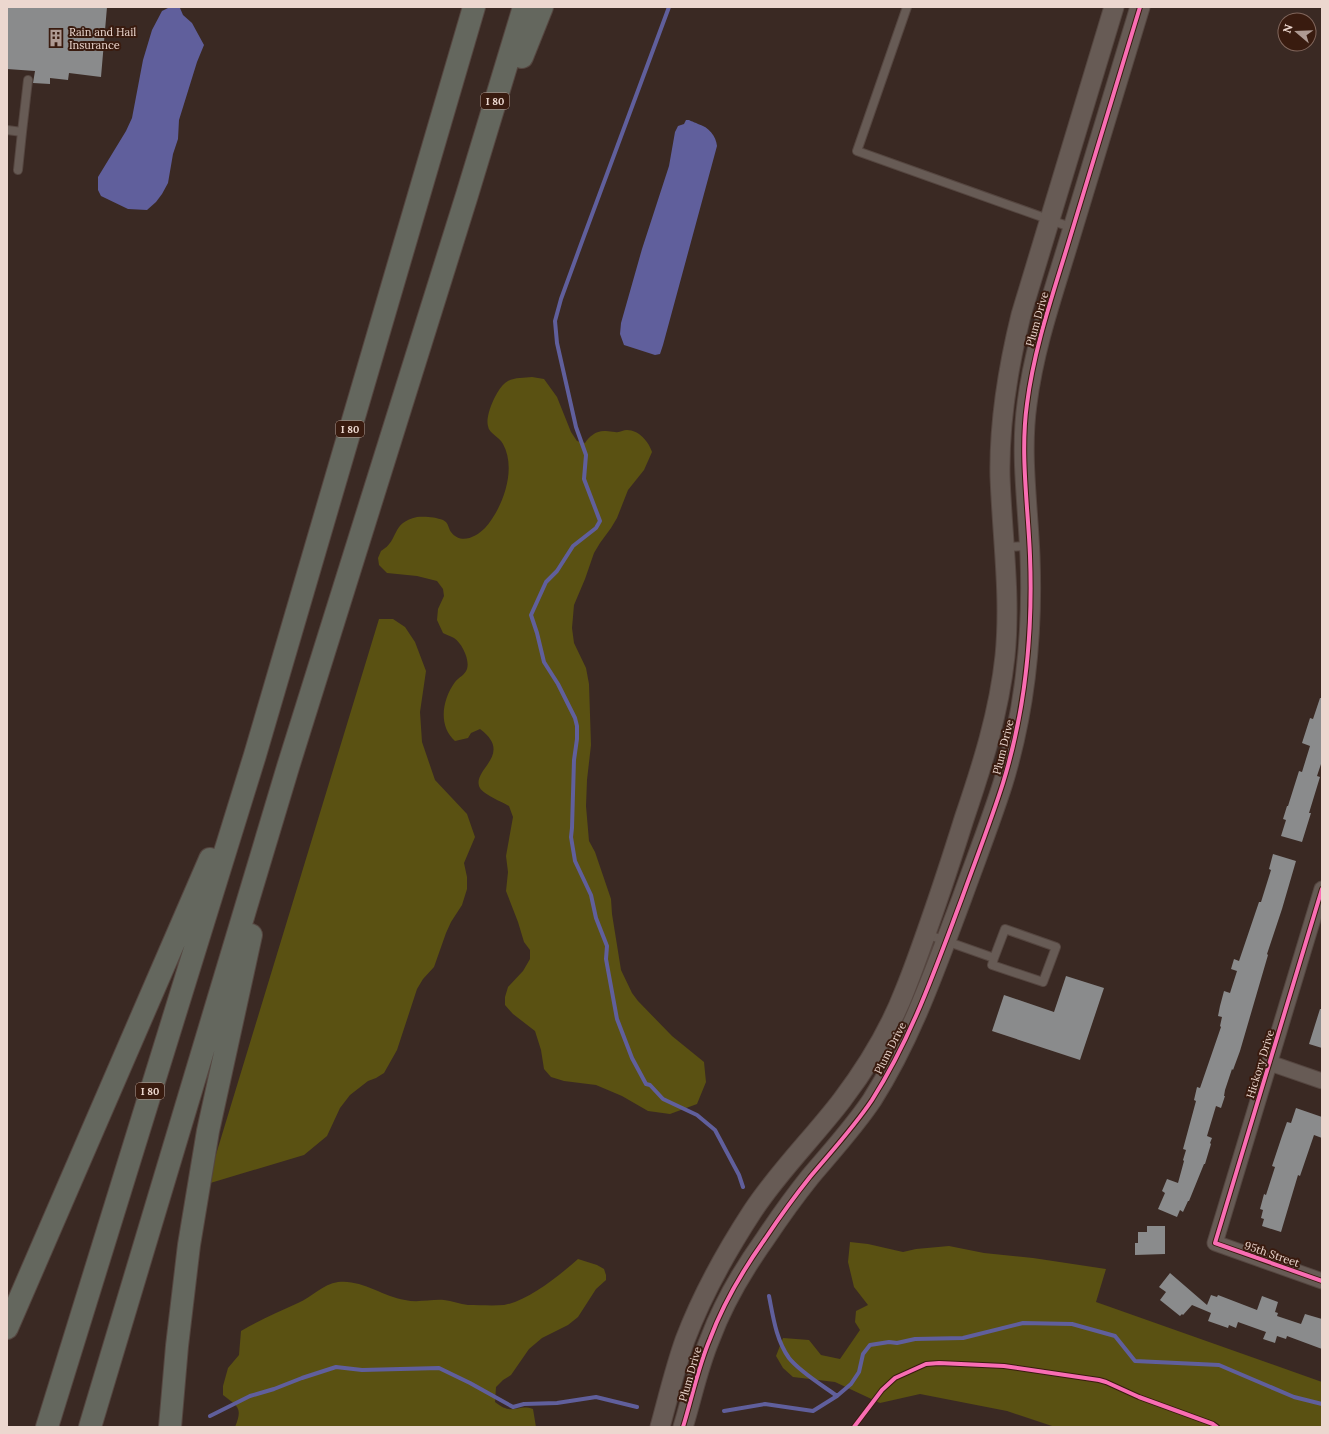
<svg xmlns="http://www.w3.org/2000/svg" width="1329" height="1434" font-family="Lora,serif">
<style>
.green{fill:#5a5112}
.water{fill:#605f9c}
.lines{fill:none;stroke-linecap:round;stroke-linejoin:round}
.stream{stroke:#605f9c;stroke-width:4}
.building{fill:#8a8b8c}
.service-casing{stroke:#554640;stroke-width:10}
.minor-casing{stroke:#554640;stroke-width:17}
.tertiary-casing{stroke:#554640;stroke-width:21}
.motorway-casing{stroke:#554640;stroke-width:24}
.service{stroke:#675b55;stroke-width:8}
.minor{stroke:#675b55;stroke-width:15}
.tertiary{stroke:#675b55;stroke-width:19}
.motorway{stroke:#64675e;stroke-width:22}
.cycleway-casing{stroke:#391b0f;stroke-width:6}
.cycleway{stroke:#f96db3;stroke-width:4}
.labels{text-anchor:middle;stroke-width:4;stroke-linejoin:round;paint-order:stroke}
.shield{fill:#391b0f;stroke:#b69f95;stroke-width:1}
.shield-label{font-size:10px;font-weight:bold;fill:#ecd7cf}
.poi-label{font-size:11px;fill:#ecd7cf;stroke:#391b0f;text-anchor:start}
.street-label{font-size:11px;fill:#ecd7cf;stroke:#391b0f}
</style>
<rect width="100%" height="100%" fill="#3a2923"/>
<!-- green -->
<path class="green" d="M532 377 544 379 557 397 571 432 577 441 585 443C589 436 597 430 606 431 609 431 612 432 615 432 620 433 623 430 627 430 639 430 649 442 652 452L644 470 628 490 617 518 611 528 600 543 594 553 585 579 574 605 572 628 574 643 586 668 589 684 591 745 587 780 586 806 589 841 595 852 611 899 612 914 621 970 632 993 638 1001 672 1036 704 1062 706 1082 697 1104 670 1114 648 1111 622 1096 596 1085 564 1081 551 1077 544 1069 541 1050 535 1031 513 1014 505 1005V997L508 987 523 971 530 959V950L524 942 518 922 506 891 508 872 506 856 513 817 509 806C502 802 483 794 480 788 470 770 515 755 480 729L471 733 468 738 455 741C438 726 442 700 455 682 459 677 465 675 467 669 470 660 462 643 454 638 451 636 446 635 443 633L437 620 438 609 444 596 443 589 437 581 417 576 387 573 379 565 378 558 381 551C400 540 390 523 417 517 424 516 436 517 443 520 449 523 448 528 451 532 461 545 476 537 485 528 503 508 517 469 503 444 499 436 489 434 488 426 485 416 496 391 504 384 511 377 523 378 532 377Z
M379 619H393L405 627 415 642 426 671 420 712 422 742 435 780 467 814 475 837 464 863 467 877V889L462 905 451 922 446 933 434 967 423 979 417 989 397 1050 384 1073 376 1078 368 1081 350 1095 340 1108 327 1136 304 1155 207 1184Z
M850 1242 868 1244 903 1252 916 1249 949 1246 984 1253 1033 1258 1106 1269 1096 1302 1322 1382V1427H1055L1007 1411 920 1394 880 1403 835 1382 793 1377 783 1368 776 1356 783 1338 809 1340 821 1355 840 1359 860 1330 855 1322 856 1311 868 1305 854 1287 848 1262Z
M578 1259 597 1265 604 1269 606 1275V1280L596 1289 578 1317 568 1325 542 1338 529 1349 511 1375 503 1380 496 1387 495 1402C514 1417 517 1403 533 1409L536 1427H235C243 1407 238 1407 223 1395V1386L228 1368 239 1355 241 1331C259 1320 279 1312 298 1303 312 1297 323 1284 338 1282 361 1279 382 1296 405 1300 418 1303 431 1299 444 1300 452 1301 460 1304 468 1305 479 1305 492 1306 504 1305 528 1301 560 1275 578 1259Z"/>
<!-- water -->
<path class="water" d="M170 7 180 8 183 15 192 23 204 45 197 62 179 120 178 139 173 154 168 183 162 194 156 202 147 210 128 209 101 196 98 190V177L126 131 132 118 143 60 152 30 162 11Z
M686 120H689C693 122 694 122 698 124 709 127 716 136 717 146L663 345 660 354 655 355 624 345 620 334 621 323 642 249 669 166 675 132 678 126 684 124Z"/>
<g class="lines">
<!-- stream -->
<path class="stream" d="M669 7 584 236 561 299 555 321 557 343 576 427 586 455 584 479 600 521 596 528 573 546 557 571 546 582 531 615 537 633 544 662 558 684 575 718 577 726V739L574 760 572 828 571 837 575 861 591 895 596 918 607 946 606 959 617 1019 632 1058 646 1084 650 1085 663 1099 697 1115 715 1130 739 1175 743 1187
M769 1296C773 1316 776 1340 789 1358 800 1372 822 1385 837 1396
M724 1411 765 1404 813 1411 837 1396 851 1384 859 1372 863 1354 870 1345 889 1342 897 1343 915 1339 963 1338 1023 1323 1072 1324 1115 1336 1135 1361 1219 1365 1294 1397 1322 1404
M210 1416 250 1396 274 1389 302 1378 336 1367 362 1370 439 1368 470 1383 513 1407 524 1404 557 1403 596 1397 637 1407"/>
</g>
<!-- building -->
<path class="building" d="M7 7H107L101 77 69 73 68 80 50 78V84L33 83 35 71 7 69Z
M1320 698H1322V761L1317 776 1320 777 1309 813H1311L1302 842 1281 836 1286 820 1283 819 1287 806H1288L1299 771 1302 772 1310 746 1302 743 1310 718 1313 719Z
M1273 854 1296 861 1282 909 1267 954 1268 955 1240 1051 1233 1070 1232 1069 1225 1090 1224 1096H1225L1221 1108 1216 1106 1207 1136 1212 1138 1210 1143 1211 1144 1205 1164H1204L1189 1201H1188L1183 1212 1180 1210 1177 1217 1158 1209 1165 1193 1162 1191 1167 1179 1178 1183 1184 1161 1183 1160 1186 1150 1183 1149 1196 1101 1194 1100 1197 1087 1200 1088 1221 1027 1220 1026 1222 1017 1218 1016 1220 1006 1224 991 1230 993 1237 971 1231 969 1234 959 1239 961 1259 902H1261L1271 870 1269 869Z
M1066 976 1104 988 1080 1060 992 1031 1004 995 1054 1012Z
M1320 1009H1322V1048L1309 1044Z
M1296 1108 1322 1117V1138L1314 1135 1300 1176 1298 1175 1281 1232 1262 1226 1264 1219 1261 1218 1263 1210 1260 1209 1264 1194 1266 1195 1275 1167 1272 1166 1282 1136 1287 1122 1291 1123Z
M1147 1226H1165V1254L1135 1255V1243H1138V1232H1147Z
M1170 1273 1207 1305 1211 1295 1217 1297 1218 1295 1257 1310 1262 1296 1278 1302 1275 1312 1278 1313 1277 1316 1301 1324 1305 1314 1322 1319V1349L1287 1336 1286 1339 1277 1336 1275 1343 1263 1339 1266 1332 1238 1322 1236 1328 1229 1325 1228 1328 1208 1321 1211 1313 1192 1305 1183 1315 1182 1314 1180 1316 1160 1300 1166 1292 1159 1287Z"/>
<g class="lines">
<!-- service casing -->
<g class="service-casing">
<path id="service" d="M907 7 857 151 1073 228
M7 130 22 132 28 80
M18 170 22 132
M1004 547 1029 546
M926 934 994 958 992 965 1043 982 1056 947 1005 929 994 958"/>
</g>
<!-- minor casing -->
<g class="minor-casing">
<path id="minor" d="M1322 889 1215 1243 1322 1281
M1270 1063 1322 1081"/>
</g>
<!-- tertiary casing -->
<g class="tertiary-casing">
<path id="tertiary" d="M660 1427C668 1398 675 1368 685 1340 702 1295 726 1252 752 1212 778 1172 813 1138 842 1100 867 1067 890 1029 905 990 914 968 922 945 930 922 942 888 953 854 964 819 982 766 999 713 1005 656 1011 596 1002 535 1000 476 999 421 1008 368 1021 315L1114 7
M683 1427C692 1398 698 1367 710 1339 723 1304 743 1270 765 1239 779 1218 794 1197 810 1177 831 1152 854 1127 872 1100 912 1037 936 967 962 898 976 859 991 821 1003 783 1026 708 1033 633 1030 556 1028 505 1020 454 1027 404 1034 348 1053 294 1069 241 1093 163 1116 85 1140 7"/>
</g>
<!-- motorway casing -->
<g class="motorway-casing">
<path id="motorway" d="M522 57 542 7
M7 1328 210 859
M47 1427 255 755 474 7
M90 1427 288 767 467 195 524 7
M170 1427 177 1346 189 1245 208 1131 251 935"/>
</g>
<!-- service -->
<use href="#service" class="service"/>
<!-- minor -->
<use href="#minor" class="minor"/>
<!-- tertiary -->
<use href="#tertiary" class="tertiary"/>
<!-- motorway -->
<use href="#motorway" class="motorway"/>
<!-- cycleway casing -->
<g class="cycleway-casing">
<path id="cycleway" d="M1322 889 1215 1243 1322 1281
M683 1427C692 1398 698 1367 710 1339 723 1304 743 1270 765 1239 779 1218 794 1197 810 1177 831 1152 854 1127 872 1100 912 1037 936 967 962 898 976 859 991 821 1003 783 1026 708 1033 633 1030 556 1028 505 1020 454 1027 404 1034 348 1053 294 1069 241 1093 163 1116 85 1140 7
M854 1427 882 1390 895 1378 926 1364 939 1363 1004 1366 1099 1380 1106 1382 1139 1397 1213 1424 1217 1427"/>
</g>
<!-- cycleway -->
<use href="#cycleway" class="cycleway"/>
</g>
<!-- icons -->
<defs>
<g id="building-bare" transform="scale(1.38)"><path d="M-4-6H4V6H1V3H-1V6H-4ZM-2.5-4.3h1.7v1.8h-1.7ZM.8-4.3h1.7v1.8H.8ZM-2.5-1h1.7V.8h-1.7ZM.8-1h1.7V.8H.8Z" fill="#ae9a93" stroke="#391b0f" stroke-width="2.5" paint-order="stroke"/></g>
</defs>
<g fill-rule="evenodd">
<use href="#building-bare" x="56" y="38"/>
</g>
<g class="labels">
<!-- shield labels -->
<g class="shield">
<rect x="481" y="93" width="28" height="16" rx="3"/>
<rect x="336" y="421" width="28" height="16" rx="3"/>
<rect x="136" y="1083" width="28" height="16" rx="3"/>
</g>
<g class="shield-label">
<text x="495" y="105">I 80</text>
<text x="350" y="433">I 80</text>
<text x="150" y="1095">I 80</text>
</g>
<!-- poi labels -->
<g class="poi-label">
<text x="69" y="36">Rain and Hail<tspan x="69" dy="13">Insurance</tspan></text>
</g>
<!-- street labels -->
<g class="street-label">
<text transform="translate(1037 319) rotate(-74)" y="4">Plum Drive</text>
<text transform="translate(1003 747) rotate(-76)" y="4">Plum Drive</text>
<text transform="translate(890 1048) rotate(-63)" y="4">Plum Drive</text>
<text transform="translate(1260 1064) rotate(-73)" y="4">Hickory Drive</text>
<text transform="translate(1272 1254) rotate(19)" y="4">95th Street</text>
<text transform="translate(690 1374) rotate(-74)" y="4">Plum Drive</text>
</g>
</g>
<!-- border -->
<rect width="1329" height="1434" fill="none" stroke="#ecd7cf" stroke-width="16"/>
<!-- north arrow -->
<g transform="translate(1297 32) rotate(289)"><circle r="19" fill="#391b0f" stroke="#81665c"/>
<path d="M0-3L7 15L0 10L-7 15Z" fill="#ae9a93"/>
<text y="-6" font-size="11" font-weight="bold" text-anchor="middle" fill="#ecd7cf">N</text>
</g>
</svg>
